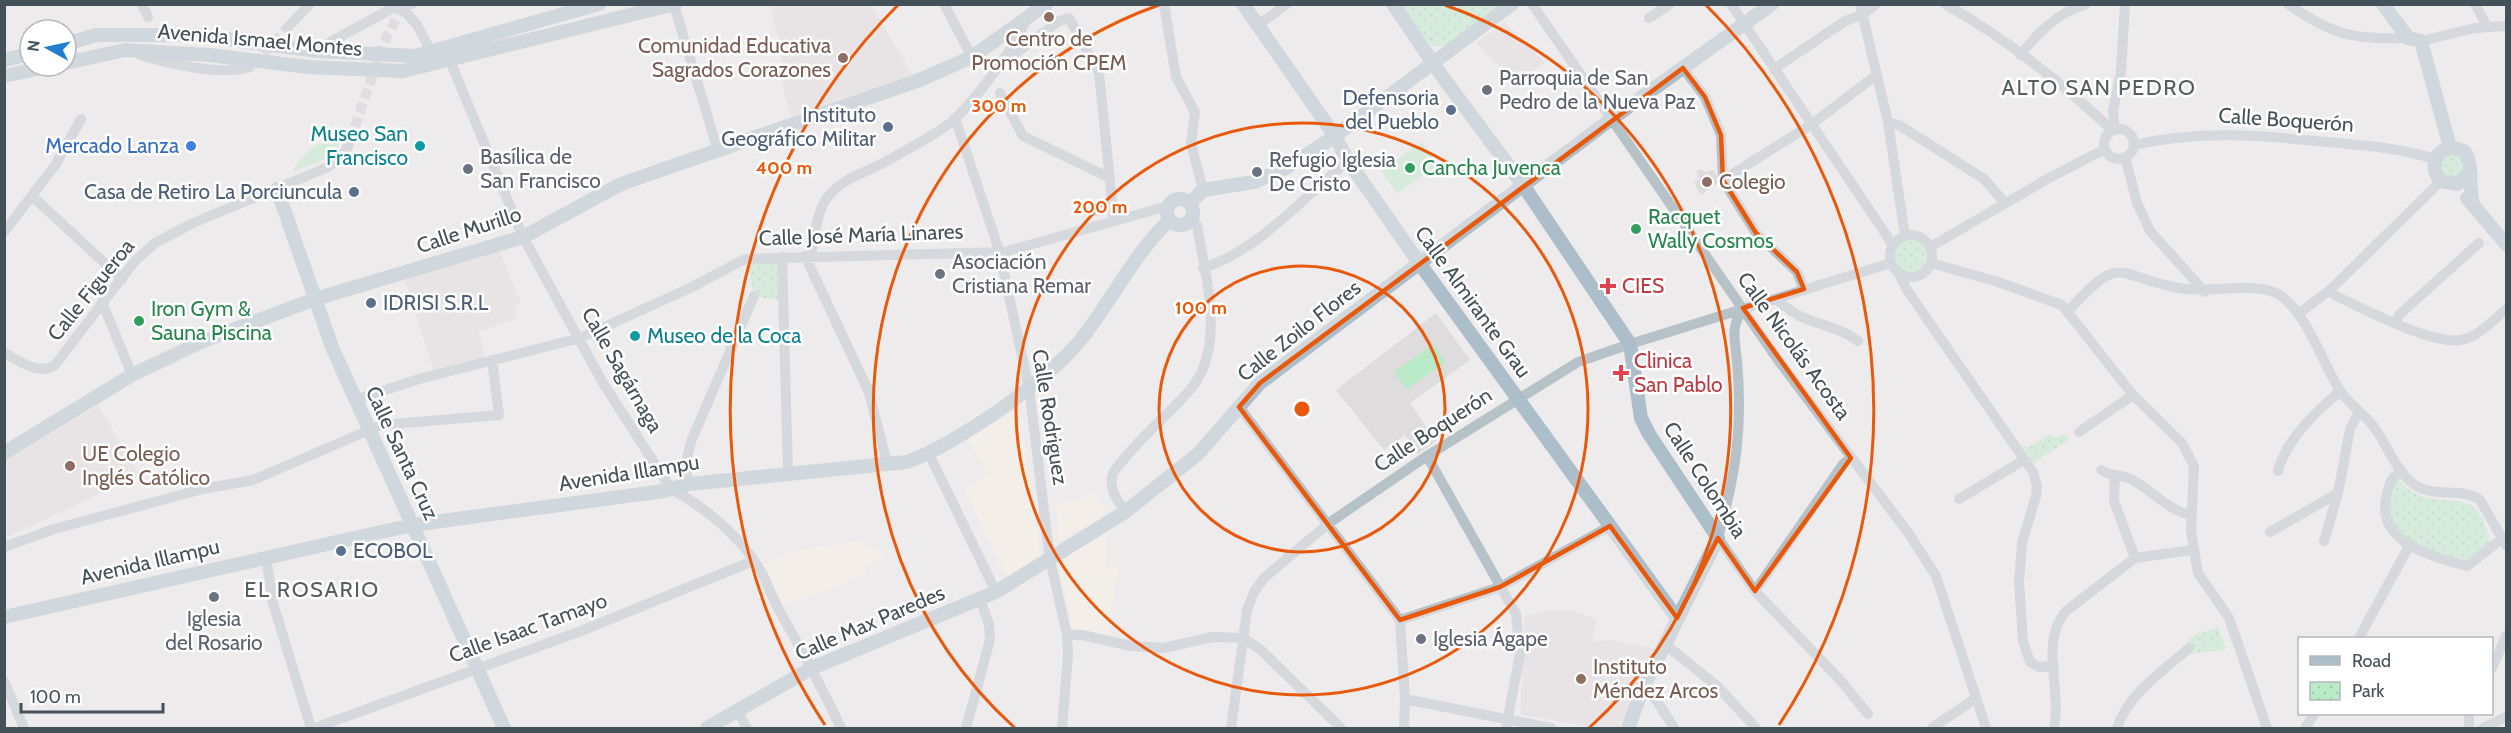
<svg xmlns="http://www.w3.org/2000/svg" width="2511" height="733" font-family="Cabin,sans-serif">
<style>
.commercial{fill:#faf1e4}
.education{fill:#dfdcdd}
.grass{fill:url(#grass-tufts)}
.park{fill:url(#park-dots)}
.pitch{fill:#baebc9}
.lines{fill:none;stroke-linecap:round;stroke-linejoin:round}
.minor-tunnel{stroke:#ccccce;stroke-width:10;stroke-dasharray:10 5;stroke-linecap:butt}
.minor{stroke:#b7c1c8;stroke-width:10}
.major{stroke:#acbeca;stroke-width:14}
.marked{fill:none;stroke:#e8590c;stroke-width:4.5;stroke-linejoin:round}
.ring{fill:none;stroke:#e8590c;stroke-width:3}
.education-dot{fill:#8d6e63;stroke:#fff;stroke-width:2}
.worship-dot{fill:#6b7280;stroke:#fff;stroke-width:2}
.service-dot{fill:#5c6f8a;stroke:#fff;stroke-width:2}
.shop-dot{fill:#3f7fe0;stroke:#fff;stroke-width:2}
.culture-dot{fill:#0f9aa8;stroke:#fff;stroke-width:2}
.leisure-dot{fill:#2e9e5b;stroke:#fff;stroke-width:2}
.health-dot{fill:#e0444e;stroke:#fff;stroke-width:2}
.labels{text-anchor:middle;stroke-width:5;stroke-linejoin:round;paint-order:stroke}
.education-label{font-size:21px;fill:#785e54;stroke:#fff;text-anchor:start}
.street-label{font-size:21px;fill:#455158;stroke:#fff}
.worship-label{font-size:21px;fill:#5b616d;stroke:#fff;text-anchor:start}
.service-label{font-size:21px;fill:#4e5e75;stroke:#fff;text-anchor:end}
.culture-label{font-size:21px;fill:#0d838f;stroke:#fff;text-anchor:end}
.shop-label{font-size:21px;fill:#366cbe;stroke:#fff;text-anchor:end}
.leisure-label{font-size:21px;fill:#27864d;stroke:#fff;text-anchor:start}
.health-label{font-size:21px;fill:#be3a42;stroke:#fff;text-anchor:start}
.neighbourhood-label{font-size:22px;letter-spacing:1.5px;fill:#595d60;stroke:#fff}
.centre{fill:#e8590c;stroke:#fff;stroke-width:3}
.ring-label{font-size:18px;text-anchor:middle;font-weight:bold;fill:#e8590c;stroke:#fff;stroke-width:5;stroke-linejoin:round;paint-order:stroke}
</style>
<defs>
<pattern id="grass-tufts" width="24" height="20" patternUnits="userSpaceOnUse" patternTransform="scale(1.5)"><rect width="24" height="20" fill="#baebc9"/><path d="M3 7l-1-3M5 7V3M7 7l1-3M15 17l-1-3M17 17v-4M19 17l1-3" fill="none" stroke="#a1cbaf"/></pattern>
<pattern id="park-dots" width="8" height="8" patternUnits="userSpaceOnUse" patternTransform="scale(1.5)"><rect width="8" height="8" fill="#baebc9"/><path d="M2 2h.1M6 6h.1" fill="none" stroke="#a1cbaf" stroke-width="1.8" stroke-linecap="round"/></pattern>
</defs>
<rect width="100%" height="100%" fill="#eeebec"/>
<!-- commercial -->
<path class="commercial" d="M1019 409 1041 559 1007 579 964 488 988 475 968 439Z
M1095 491 1106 514 1060 540 1055 505 1082 499Z
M1108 532 1105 566 1118 569 1109 636 1072 629 1060 569 1063 559Z
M864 540 867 548 874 547 882 559 863 568 866 575 783 606 762 566 788 552Z"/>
<!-- education -->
<path class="education" d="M770 5H871L914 77 792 119 783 90 780 48Z
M1504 22 1545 63 1525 77 1537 93 1519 76 1513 80 1476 43Z
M1700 169 1706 172 1713 170 1720 181 1701 195 1694 183 1699 178 1696 172Z
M498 247 521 303 514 306 518 318 479 332 485 358 434 372 405 280Z
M1436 313 1470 360 1410 403 1436 441 1418 454 1405 435 1384 450 1336 390Z
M98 405 138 472 94 497 5 538V461Z
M1543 611H1573L1596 619 1592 642 1609 640 1654 648 1619 728H1596L1520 714 1525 616Z"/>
<!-- grass -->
<path class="grass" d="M342 138C335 159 310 165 292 172 303 152 319 140 342 138Z"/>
<!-- park -->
<path class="park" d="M1401 5H1502L1444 46 1430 45Z
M2440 166a12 12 0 1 1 24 0a12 12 0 1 1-24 0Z
M1893 256a18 18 0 1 1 36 0a18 18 0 1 1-36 0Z
M747 260 782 263V301L754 296Z
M2065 433 2069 440 2033 463 2022 445 2029 447 2051 434 2054 438Z
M2397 479C2407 489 2419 497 2433 499 2446 501 2464 499 2474 507 2484 516 2486 529 2490 541 2482 547 2473 557 2464 561 2448 568 2405 542 2396 528 2386 514 2389 493 2397 479Z
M2218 627 2226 649 2191 654 2186 642 2194 635Z"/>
<!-- pitch -->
<path class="pitch" d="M1422 142 1438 165 1397 194 1381 171Z
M1433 344 1446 362 1407 389 1394 372Z"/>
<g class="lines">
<!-- minor-tunnel -->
<path class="minor-tunnel" d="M253 65 288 27
M350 141 384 42 400 12"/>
<!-- minor -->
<path class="minor" d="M142 4 148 17
M399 4 417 25 432 53
M944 4 972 57
M1164 4 1176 77 1195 112 1191 143 1203 190
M1532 4 1778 360 1909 534 1936 576 1986 728
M1731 4 1893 245
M1860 4 1888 122 1905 236
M1945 4C2005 38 2062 83 2112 130
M2288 4C2332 35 2354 40 2408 38
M2475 4 2487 27
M674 5 718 151
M1649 18 1670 4
M1257 26 1287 4
M288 27 310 4
M2421 41 2475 28 2506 26
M318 51 332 41 391 9 412 4
M140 55C169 64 221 76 250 67
M2020 55C2039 32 2057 13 2086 4
M450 61 523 237 603 383 671 489C707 508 745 540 764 577 769 588 773 599 779 610 801 649 822 688 841 728
M1004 62 1059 21 1069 18 1099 73 1114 220
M1683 68 1705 97 1721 135 1723 180 1756 233 1797 272 1804 289
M1774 69 1845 21 1862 15 1876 4
M1000 93 1023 136 1108 177
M955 118 999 250 1029 388 1050 559 1067 635 1068 655 1062 728
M1888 122 1899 125 1984 179 2005 203
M2115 129 2113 111 2121 72 2125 4
M2104 144a15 15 0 1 1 30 0a15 15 0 1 1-30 0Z
M2134 145C2198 130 2261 135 2326 142 2363 145 2400 148 2435 159
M2125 157 2137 203 2150 231 2205 292
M1723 180 1812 124 1875 76
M32 196 122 279
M4 232 56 164 81 119
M1890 256a21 21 0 1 1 42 0a21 21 0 1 1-42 0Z
M1930 247 2049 178 2105 149
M811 255C815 237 816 213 827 198 841 178 866 173 885 162 906 150 930 138 949 124 971 106 1016 47 1025 21
M805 256 868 390 888 466
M782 257 788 472
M1931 263 1998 282 2062 305 2133 395 2182 443 2194 466 2191 531 2198 573 2229 618 2267 728
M1203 268C1260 250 1303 197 1348 161
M1899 274 1907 290 2033 472 2037 486 2036 496 2022 543 2019 582 2023 641 2030 662 2039 667 2054 666
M2330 290 2336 296C2365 309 2431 345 2461 340 2478 337 2494 320 2506 309
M1777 299C1803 327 1830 320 1858 341
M102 302 132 375
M1743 309C1730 327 1735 340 1737 361 1743 428 1736 473 1718 538L1755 591 1841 681 1868 714
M2069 310C2123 252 2112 275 2179 288 2209 294 2248 282 2274 292 2304 305 2322 362 2339 389 2347 402 2360 411 2370 422 2386 441 2393 466 2411 482 2432 500 2460 486 2480 500L2506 545
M2298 314 2330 290 2441 181
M2395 322 2400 314 2479 243
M4 353C20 361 38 376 55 365L134 262 155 243 193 223 326 168 343 157 350 141
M355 400 419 379 580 338 690 288 745 259 1004 252 1168 206
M1239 407 1400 620 1405 699 1404 728
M2079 432 2133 395
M929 454 996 592
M1427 456 1516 614 1520 654 1506 728
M2101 470C2111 477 2122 474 2133 480 2152 491 2169 511 2191 515
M2278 471C2287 438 2315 413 2340 391
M2400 471C2390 480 2388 486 2386 499 2377 543 2435 558 2467 566L2503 538
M2115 475 2114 501 2135 558
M689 484 685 465 692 439 754 296
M1959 499 2024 460
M1125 512C1117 499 1108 489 1113 473 1134 443 1164 419 1188 392 1228 349 1205 277 1197 225L1192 217
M2270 532 2338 493
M2324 541 2338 493 2350 429 2359 412
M4 547 54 529 203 489 253 480 381 425 499 415 492 360
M266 557 273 603 311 728
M1755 591 1843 464 1851 458
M1400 620 1500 587 1610 526
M1067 635H1082L1131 646 1163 648 1213 637 1243 638 1261 650 1341 728
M2359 638 2410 544
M1665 644 1718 687 1756 728
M2492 668 2506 636
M4 681 24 728
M1643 688 1657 701 1674 728
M1405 699 1551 728
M737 710 747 728
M2469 714V728
M315 728 581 631 753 561
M966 728 990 640 989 624 980 599
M1231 728 1247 610 1254 592 1264 578 1329 523 1427 456 1578 362 1630 344 1891 263
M1932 728 1975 699
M2054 728C2062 689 2039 643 2066 611L2135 558 2192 550
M2117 728C2129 693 2162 672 2189 648
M2305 728 2314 714
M2483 728 2506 717"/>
<!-- major -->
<path class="major" d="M1243 4 1335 136 1348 161 1420 264 1677 618
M1393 4 1439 72 1523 185 1630 344 1641 418 1649 434 1718 538 1643 688 1628 728
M2383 4 2408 38 2421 41 2450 147
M66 44 96 35H196L318 51 415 56 599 4
M4 60 30 54
M66 63 125 50 209 55 308 67 403 71 675 4
M4 76 51 66
M2469 174 2457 184 2441 181C2424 162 2443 139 2465 152 2474 166 2468 186 2473 204
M277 189 332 347 504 728
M2467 198 2506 244
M1167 212a13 13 0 1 1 26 0a13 13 0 1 1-26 0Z
M1190 203 1203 190 1254 182 1286 168 1335 136 1512 4
M4 453 132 375 201 342 315 299 523 237 621 184 917 81 972 57 1046 4
M4 617 412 525 664 491 689 484 907 462C958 443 1049 380 1082 338 1110 303 1138 248 1170 220
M707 728 812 668 996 592 1125 512 1198 454 1260 383 1610 120 1772 4"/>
</g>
<!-- marked area -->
<path d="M0 0H2511V733H0ZM1683 68 1705 97 1721 135 1723 180 1756 233 1797 272 1804 289 1743 308 1851 458 1755 591 1718 538 1677 618 1610 526 1500 587 1400 620 1239 407 1260 383Z" fill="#eeebec" fill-opacity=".55" fill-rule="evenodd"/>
<path class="marked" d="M1683 68 1705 97 1721 135 1723 180 1756 233 1797 272 1804 289 1743 308 1851 458 1755 591 1718 538 1677 618 1610 526 1500 587 1400 620 1239 407 1260 383Z"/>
<!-- distance rings -->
<g class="ring">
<circle cx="1302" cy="409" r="143"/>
<circle cx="1302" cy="409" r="286"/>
<path d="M1015 728A429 429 0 0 1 1159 5M1445 5A429 429 0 0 1 1589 728"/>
<path d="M825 725A572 572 0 0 1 898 5M1706 5A572 572 0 0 1 1779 725"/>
</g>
<!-- markers -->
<g class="education-dot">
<circle cx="1049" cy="17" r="6"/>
<circle cx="843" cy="58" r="6"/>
<circle cx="1707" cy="182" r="6"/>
<circle cx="70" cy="466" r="6"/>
<circle cx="1581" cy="679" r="6"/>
</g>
<g class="worship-dot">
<circle cx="1487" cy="90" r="6"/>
<circle cx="468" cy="169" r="6"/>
<circle cx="1257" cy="172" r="6"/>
<circle cx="940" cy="274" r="6"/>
<circle cx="214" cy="597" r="6"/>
<circle cx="1421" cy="639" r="6"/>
</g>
<g class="service-dot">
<circle cx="1451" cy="110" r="6"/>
<circle cx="888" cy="127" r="6"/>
<circle cx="354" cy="192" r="6"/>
<circle cx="371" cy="303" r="6"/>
<circle cx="341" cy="551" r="6"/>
</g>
<circle class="shop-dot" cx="191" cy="146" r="6"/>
<g class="culture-dot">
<circle cx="420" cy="146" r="6"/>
<circle cx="635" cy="336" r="6"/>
</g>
<g class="leisure-dot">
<circle cx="1410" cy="168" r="6"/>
<circle cx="1636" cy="229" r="6"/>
<circle cx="139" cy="321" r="6"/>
</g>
<g class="health-dot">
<path d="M1605 277h6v6h6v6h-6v6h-6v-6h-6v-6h6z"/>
<path d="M1618 364h6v6h6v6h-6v6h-6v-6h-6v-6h6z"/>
</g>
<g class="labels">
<!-- education labels -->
<g class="education-label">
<text x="1049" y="46" text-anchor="middle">Centro de<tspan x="1049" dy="24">Promoción CPEM</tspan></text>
<text x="831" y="53" text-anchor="end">Comunidad Educativa<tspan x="831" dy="24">Sagrados Corazones</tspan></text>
<text x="1719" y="189">Colegio</text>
<text x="82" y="461">UE Colegio<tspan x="82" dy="24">Inglés Católico</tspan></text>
<text x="1593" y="674">Instituto<tspan x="1593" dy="24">Méndez Arcos</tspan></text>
</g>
<!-- street labels -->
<g class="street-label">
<text transform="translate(260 40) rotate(5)" y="7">Avenida Ismael Montes</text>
<text transform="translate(2286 120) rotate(4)" y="7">Calle Boquerón</text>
<text transform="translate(469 230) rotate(-18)" y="7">Calle Murillo</text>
<text transform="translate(861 235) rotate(-2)" y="7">Calle José María Linares</text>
<text transform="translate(91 290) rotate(-51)" y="7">Calle Figueroa</text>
<text transform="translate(1473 302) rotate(54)" y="7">Calle Almirante Grau</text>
<text transform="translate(1299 331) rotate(-38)" y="7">Calle Zoilo Flores</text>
<text transform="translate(1794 346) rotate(54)" y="7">Calle Nicolás Acosta</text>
<text transform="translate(622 370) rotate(60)" y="7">Calle Sagárnaga</text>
<text transform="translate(1050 417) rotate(81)" y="7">Calle Rodriguez</text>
<text transform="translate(1433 430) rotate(-33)" y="7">Calle Boquerón</text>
<text transform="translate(402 453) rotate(65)" y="7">Calle Santa Cruz</text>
<text transform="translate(629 473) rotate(-9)" y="7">Avenida Illampu</text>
<text transform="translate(1705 480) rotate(57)" y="7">Calle Colombia</text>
<text transform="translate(150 562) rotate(-13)" y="7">Avenida Illampu</text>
<text transform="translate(870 623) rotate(-23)" y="7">Calle Max Paredes</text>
<text transform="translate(528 628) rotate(-20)" y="7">Calle Isaac Tamayo</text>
</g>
<!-- worship labels -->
<g class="worship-label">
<text x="1499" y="85">Parroquia de San<tspan x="1499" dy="24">Pedro de la Nueva Paz</tspan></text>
<text x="480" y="164">Basílica de<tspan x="480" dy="24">San Francisco</tspan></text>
<text x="1269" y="167">Refugio Iglesia<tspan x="1269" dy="24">De Cristo</tspan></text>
<text x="952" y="269">Asociación<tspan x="952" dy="24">Cristiana Remar</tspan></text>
<text x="214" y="626" text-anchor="middle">Iglesia<tspan x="214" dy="24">del Rosario</tspan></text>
<text x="1433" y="646">Iglesia Ágape</text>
</g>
<!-- service labels -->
<g class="service-label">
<text x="1439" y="105">Defensoria<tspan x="1439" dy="24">del Pueblo</tspan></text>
<text x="876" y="122">Instituto<tspan x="876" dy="24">Geográfico Militar</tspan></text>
<text x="342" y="199">Casa de Retiro La Porciuncula</text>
<text x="383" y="310" text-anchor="start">IDRISI S.R.L</text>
<text x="353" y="558" text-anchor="start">ECOBOL</text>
</g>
<!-- culture labels -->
<g class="culture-label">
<text x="408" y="141">Museo San<tspan x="408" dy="24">Francisco</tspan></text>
<text x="647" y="343" text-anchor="start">Museo de la Coca</text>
</g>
<!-- shop labels -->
<g class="shop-label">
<text x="179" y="153">Mercado Lanza</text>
</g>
<!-- leisure labels -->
<g class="leisure-label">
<text x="1422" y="175">Cancha Juvenca</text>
<text x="1648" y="224">Racquet<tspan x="1648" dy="24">Wally Cosmos</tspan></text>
<text x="151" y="316">Iron Gym &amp;<tspan x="151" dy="24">Sauna Piscina</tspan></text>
</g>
<!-- health labels -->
<g class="health-label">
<text x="1622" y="293">CIES</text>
<text x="1634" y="368">Clinica<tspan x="1634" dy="24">San Pablo</tspan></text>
</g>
<!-- neighbourhood labels -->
<g class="neighbourhood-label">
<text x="2099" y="95">ALTO SAN PEDRO</text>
<text x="312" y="597">EL ROSARIO</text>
</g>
</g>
<circle cx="1302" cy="409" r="9" class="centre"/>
<g class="ring-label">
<text x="999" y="112">300 m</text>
<text x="784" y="174">400 m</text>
<text x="1100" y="213">200 m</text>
<text x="1201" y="314">100 m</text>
</g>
<!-- border -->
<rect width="2511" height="733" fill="none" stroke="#455158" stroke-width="12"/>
<!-- legend -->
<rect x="2298" y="637" width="195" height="78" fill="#ffffff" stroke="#b5b9bc" stroke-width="1.5"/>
<rect x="2310" y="656" width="30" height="9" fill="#acbeca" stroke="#b5b9bc" stroke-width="1.5"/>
<text x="2352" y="667" font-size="18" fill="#455158">Road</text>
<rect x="2310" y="682" width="30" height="18" fill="url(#park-dots)" stroke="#b5b9bc" stroke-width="1.5"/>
<text x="2352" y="697" font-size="18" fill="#455158">Park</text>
<!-- north arrow -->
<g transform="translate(48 48) rotate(278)"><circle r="28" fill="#ffffff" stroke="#b5b9bc" stroke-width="1.5"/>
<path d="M0-4.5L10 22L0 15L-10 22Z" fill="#217fd2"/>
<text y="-9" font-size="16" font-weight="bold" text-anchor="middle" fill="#455158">N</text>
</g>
<!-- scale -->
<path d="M21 703v9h142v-9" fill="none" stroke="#455158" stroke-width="3"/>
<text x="30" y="703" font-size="18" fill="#455158" stroke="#ffffff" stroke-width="4.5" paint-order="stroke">100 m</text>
</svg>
